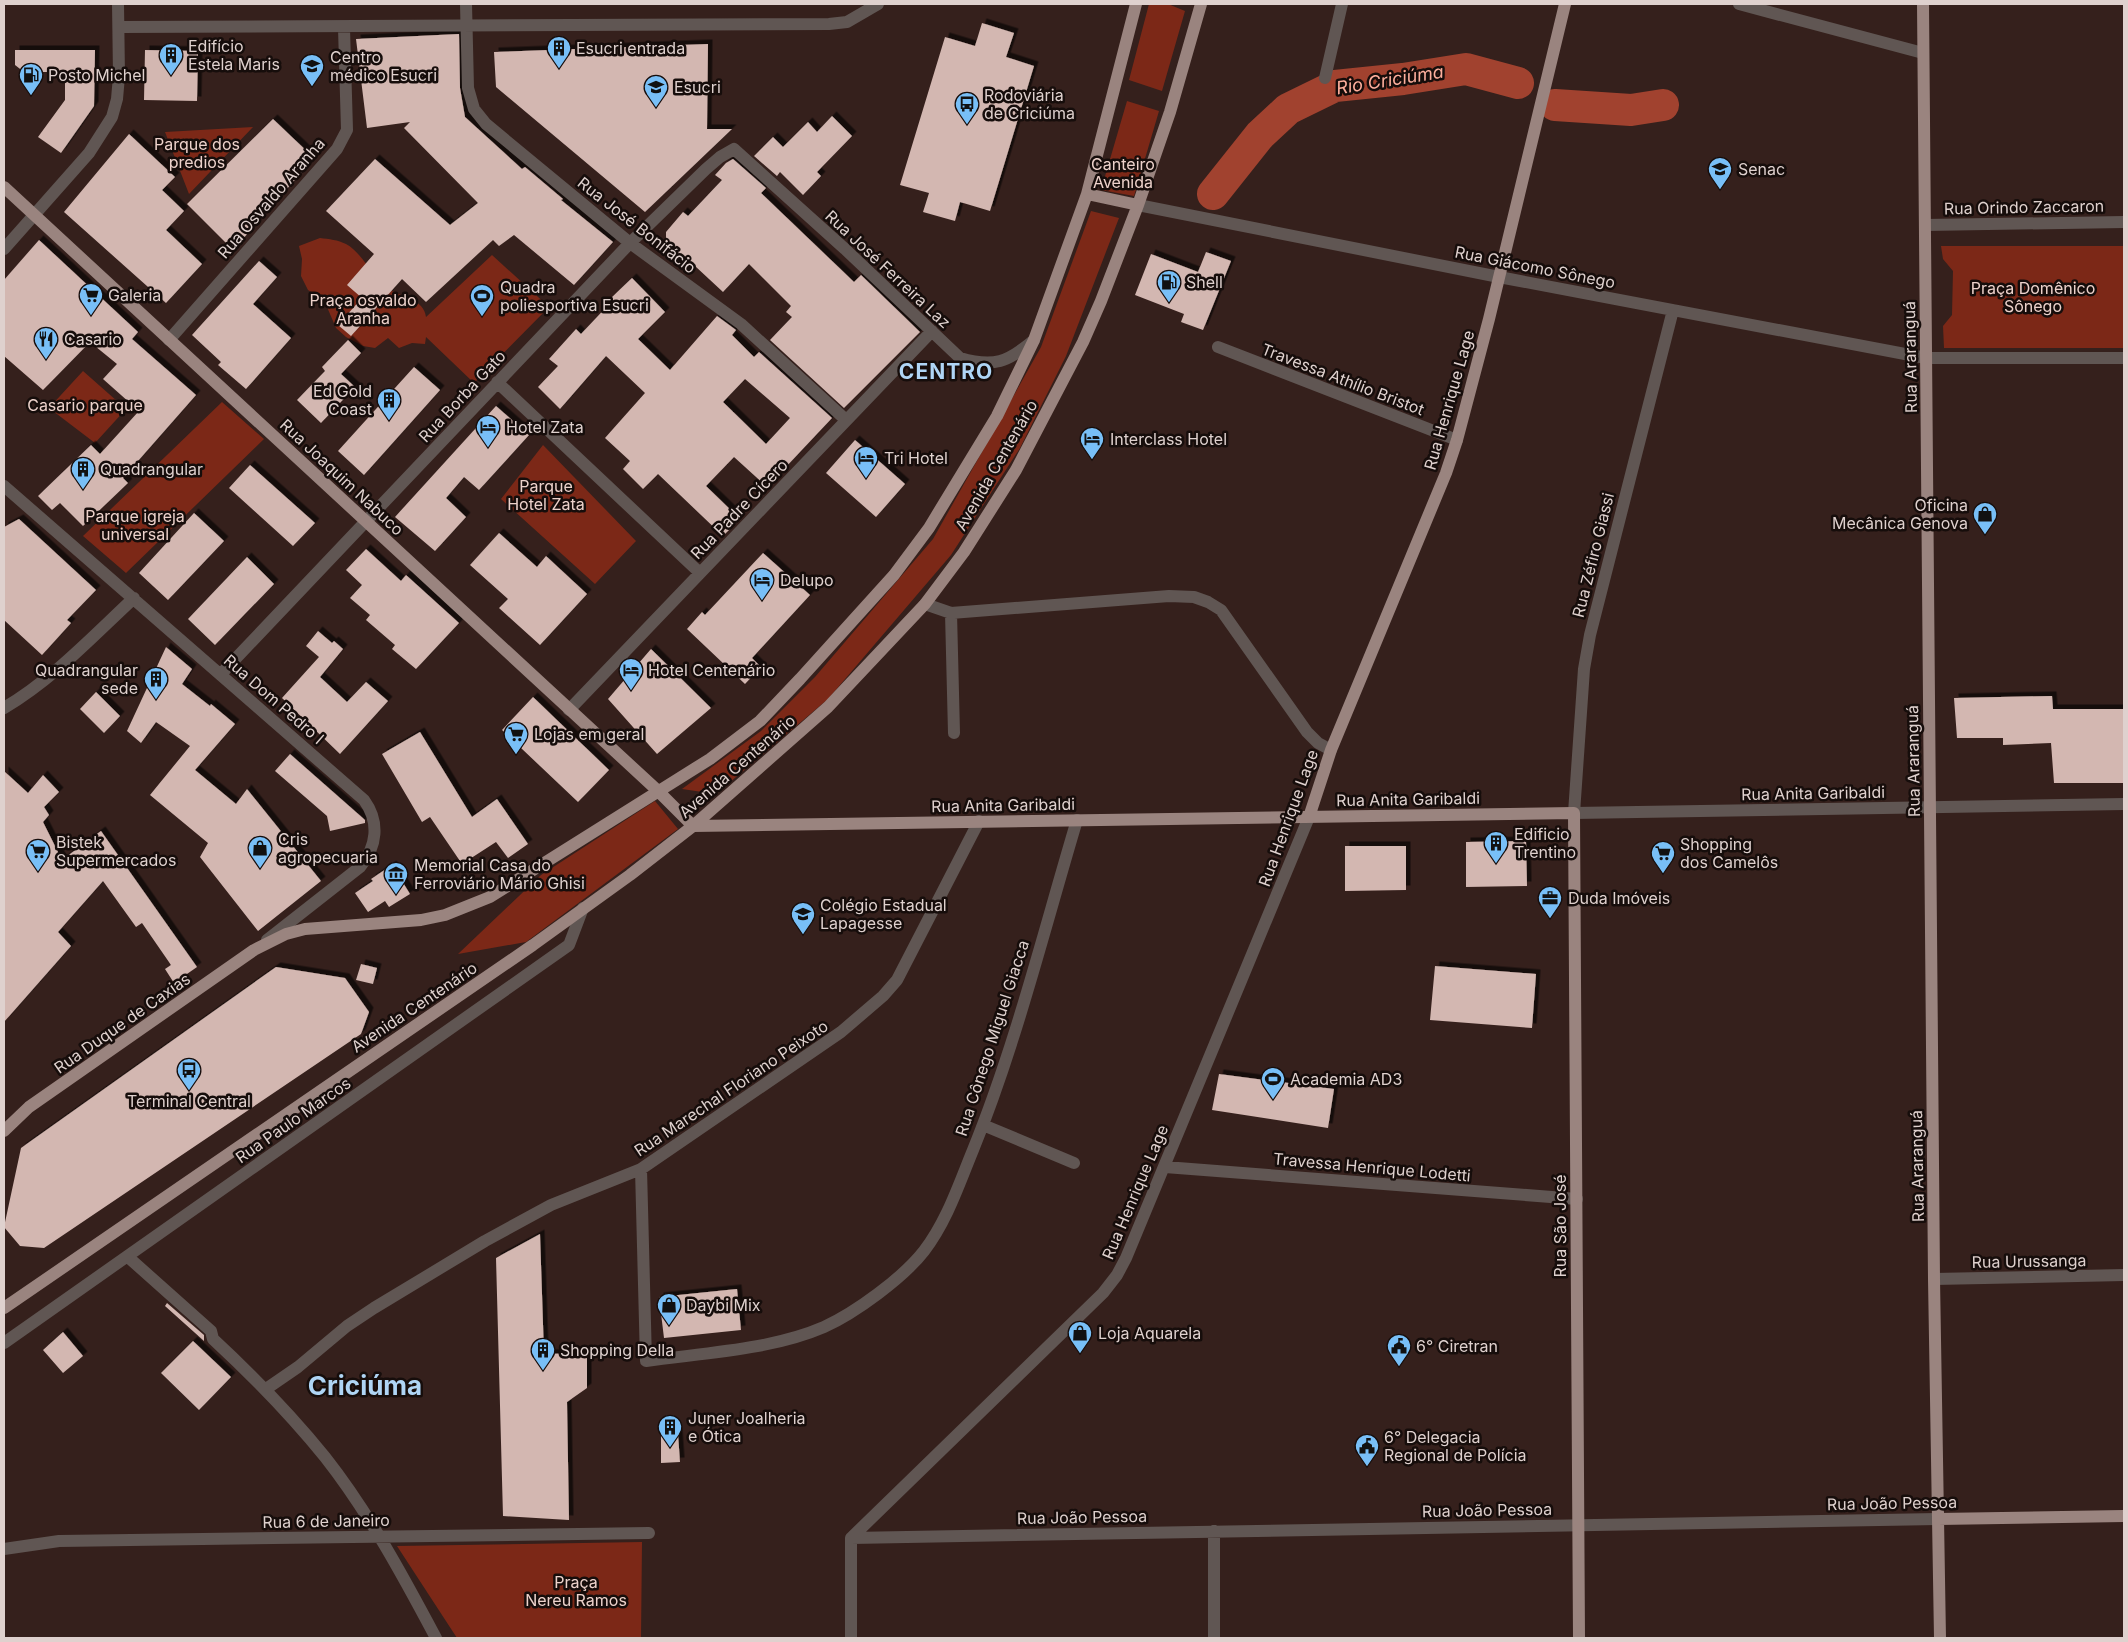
<svg xmlns="http://www.w3.org/2000/svg" width="2128" height="1642" font-family="Inter,sans-serif">
<style>
.green{fill:#7c2817}
.lines{fill:none;stroke-linecap:round;stroke-linejoin:round}
.river{stroke:#a1422f;stroke-width:32}
.building{fill:#d3b7b1;fill-rule:evenodd;filter:url(#shadow)}
.minor{stroke:#605653;stroke-width:12}
.major{stroke:#9a847f;stroke-width:12}
.labels{text-anchor:middle;stroke-width:5;stroke-linejoin:round;paint-order:stroke}
.poi-label{font-size:16px;fill:#dfd1ce;stroke:#160d0b;text-anchor:start}
.park-label{font-size:16px;fill:#edd2cb;stroke:#160d0b}
.street-label{font-size:16px;fill:#dfd1ce;stroke:#160d0b}
.water-label{font-size:18px;font-style:italic;fill:#feaf9d;stroke:#160d0b}
.district-label{font-size:21px;font-weight:bold;letter-spacing:1px;fill:#afd5f5;stroke:#160d0b}
.town-label{font-size:26px;font-weight:bold;fill:#afd5f5;stroke:#160d0b}
</style>
<defs>
<filter id="shadow"><feDropShadow dx="4.5" dy="-4.5" stdDeviation="0" flood-color="#0009"/></filter>
</defs>
<rect width="100%" height="100%" fill="#35201c"/>
<!-- green -->
<path class="green" d="M1149 4H1168L1185 11 1162 91 1129 80Z
M1127 101 1159 111 1134 196 1101 190Z
M253 127 189 194 165 132Z
M1091 211 1119 218 1066 356 1020 448 951 555 828 699 716 794 682 789 761 731 815 677 933 539 1041 347Z
M320 238C329 239 338 240 346 244 363 253 373 279 388 289 402 297 424 299 426 317L492 255 549 307 474 383 426 337 425 344 412 343 399 348 388 338 375 348 363 346 346 337 336 328 324 300 308 290 301 276 302 259 299 246Z
M1941 246H2124V348H1944L1943 326 1952 315 1953 271 1943 259Z
M83 371 126 409 95 443 49 408Z
M222 402 264 439 126 573 83 536Z
M543 445 636 541 595 584 501 499Z
M655 801 678 829 526 942 458 954 541 875Z
M642 1542 641 1638H457L397 1546Z"/>
<g class="lines">
<!-- river -->
<path class="river" d="M1555 105 1631 110 1663 105
M1213 194 1260 135 1288 109 1335 86 1403 79 1466 69 1518 83"/>
</g>
<!-- building -->
<path class="building" d="M982 23 1014 33 1006 57 1034 66 990 211 960 202 955 221 923 212 929 193 900 185 945 37 975 46Z
M459 34 460 88 465 117 522 169 525 167 563 199 561 200 613 242 574 285 514 235 499 246 493 240 426 302 402 279 351 336 338 325 362 298 347 285 374 254 326 211 375 159 450 225 478 203 404 128 410 122 367 128 356 39Z
M708 44 707 129H732L645 212 496 87 494 52Z
M15 50H95L94 106 61 153 38 137 65 100V72H24L15 65Z
M145 50 198 51 197 101 144 100Z
M832 116 852 136 817 172 821 176 803 195 780 172 777 176 754 156 773 137 783 147 808 122 817 132Z
M273 119 314 158 233 250 187 204Z
M129 134 175 177 162 190 184 211 166 230 202 264 166 303 64 212Z
M733 159 766 188 761 193 854 282 861 275 920 332 844 408 770 340 792 317 786 312 791 306 749 264 723 292 695 266 693 268 666 247V232L683 212 688 216 722 180 715 175 726 163Z
M39 240 138 332 132 339 196 395 123 478 128 483 83 526 60 503 52 510 38 496 91 445 100 454 139 411 103 379 117 364 90 342 43 390 4 356V280Z
M1206 252 1231 261 1203 330 1181 322 1184 314 1135 295 1151 254 1198 272Z
M259 261 277 277 253 304 291 338 246 389 218 365 221 362 192 335Z
M632 278 665 312 638 339 670 370 717 316 736 330 732 335 754 357 759 352 832 418 767 487 734 457 706 486 740 519 723 536 658 474 643 489 623 469 630 461 605 438 645 393 606 356 560 409 538 387 558 366 549 359 576 329 581 334 613 300 611 298ZM745 379 790 418 766 444 723 402Z
M348 340 361 353 341 374 355 387 321 423 297 400 325 371 322 367Z
M414 367 440 390 364 475 338 451Z
M496 406 529 435 479 490 464 477 446 498 466 517 435 551 395 517Z
M855 440 905 484 876 517 826 473Z
M250 465 315 523 293 546 229 488Z
M194 513 224 541 168 600 139 573Z
M19 519 96 590 67 620 71 623 42 655 4 620V527Z
M499 533 537 567 546 556 587 594 540 645 499 608 508 599 470 565Z
M366 549 401 581 406 575 459 623 416 669 392 649 395 645 366 620 370 615 350 598 362 585 346 570Z
M763 553 810 595 752 658 761 667 745 684 687 629 702 612 705 615Z
M247 557 274 584 215 645 188 619Z
M318 631 332 643 334 641 343 649 320 677 347 702 366 682 388 701 340 754 282 698 319 657 306 646Z
M166 647 192 669 182 684 210 706 211 704 235 724 195 770 236 804 247 789 321 881 258 931 200 857 208 843 150 795 190 746 156 722 141 743 127 731Z
M651 649 711 708 657 754 608 699Z
M96 692 120 716 104 733 80 709Z
M2052 696 2053 709H2124V783H2054L2051 743 2003 745V738H1957L1954 698Z
M533 697 609 770 578 802 502 730Z
M420 732 472 817 497 799 528 844 508 858 496 842 462 864 430 817 422 822 382 754Z
M290 754 365 820V823L330 831 327 816 275 771Z
M4 771 28 793 43 775 59 792 44 807 49 815 43 822 62 860 101 831 197 967 174 983 165 969 171 965 142 923 136 927 103 881 58 932 71 946 4 1022Z
M1526 841 1527 886 1466 887V842Z
M1345 846H1406V890L1345 891Z
M392 865 410 894 389 907 385 901 368 912 355 893 373 881 371 879Z
M361 964 377 968 373 984 356 980Z
M1435 966 1536 974 1532 1028 1430 1020Z
M276 967 345 978 369 1012 361 1034 44 1248 20 1246 4 1227 21 1148Z
M1219 1074 1334 1089 1328 1128 1212 1110Z
M540 1234 544 1354 587 1353V1388L567 1402 569 1520 503 1516 496 1258Z
M737 1289 741 1330 664 1338 659 1297Z
M167 1303 204 1335V1341L165 1306Z
M63 1332 83 1356 63 1373 43 1350Z
M193 1341 231 1377 199 1410 161 1373Z
M661 1434H678L680 1462 661 1463Z"/>
<g class="lines">
<!-- minor -->
<path class="minor" d="M466 4 468 88 474 109 486 124 630 243 741 324 846 420
M1739 4 1923 53
M119 27 829 24 847 22 878 4
M1325 78 1342 4
M1138 205 1499 277 1926 358H2124
M1925 225 2124 222
M4 249 89 153 112 117 117 99 119 76 118 4
M1673 310 1590 635 1584 669 1574 813 2124 804
M169 340 337 149 347 130 344 28
M1218 347 1457 440
M497 382 700 573
M4 486 364 800C380 822 377 847 360 867L267 940
M925 604 951 613 1169 596 1194 597 1208 602 1221 610 1307 732 1318 743 1331 750
M951 613 954 733
M221 674 630 243 706 169 720 157 734 149 845 249 960 358C994 368 1008 362 1034 340
M4 708C53 679 92 637 134 598
M569 710 932 331
M983 1125 1074 1163
M1165 1167 1577 1199
M641 1169 646 1361C703 1353 771 1350 824 1327 855 1313 903 1278 924 1251 947 1221 959 1184 973 1150 1016 1044 1044 930 1077 820
M128 1257 211 1331 213 1339C253 1376 291 1415 325 1457 369 1513 403 1576 436 1638
M1934 1279 2124 1275
M4 1343 569 945 583 908
M266 1389 298 1367 347 1326 374 1308 485 1241 551 1205 641 1169 841 1032 883 996 897 980 979 821
M1214 1531V1638
M851 1538 1938 1519
M851 1538 1103 1293 1117 1275 1126 1258 1309 817
M851 1538V1638
M4 1549 59 1541 649 1533"/>
<!-- major -->
<path class="major" d="M1923 4 1934 1279 1940 1638
M4 187 658 791 693 826 1574 813 1579 1638
M1087 194 1138 205
M1309 817 1331 750 1446 473 1457 440 1489 319 1565 4
M4 1131 29 1107 254 950 286 934 305 929 421 920 445 915 490 897 710 759 760 721 800 679 894 575 929 528 997 416 1034 340 1087 194 1136 4
M4 1308 533 945 630 875 693 826 828 707 925 604 964 552 1016 470 1083 342 1101 301 1138 205 1170 112 1201 4
M1938 1519 2124 1516"/>
</g>
<!-- icons -->
<defs>
<g id="building-pin" transform="scale(1.25)"><path d="M0 17L-7.5 6A9.5 9.5 0 1 1 7.5 6Z" fill="#78bff7" stroke="#160d0b"/><path d="M-4-6H4V6H1V3H-1V6H-4ZM-2.5-4.3h1.7v1.8h-1.7ZM.8-4.3h1.7v1.8H.8ZM-2.5-1h1.7V.8h-1.7ZM.8-1h1.7V.8H.8Z" fill="#111"/></g>
<g id="university-pin" transform="scale(1.25)"><path d="M0 17L-7.5 6A9.5 9.5 0 1 1 7.5 6Z" fill="#78bff7" stroke="#160d0b"/><path d="M0-5L7-2L0 1L-7-2ZM-4 1L0 2.5L4 1V4Q0 6-4 4Z" fill="#111"/></g>
<g id="fuel-pin" transform="scale(1.25)"><path d="M0 17L-7.5 6A9.5 9.5 0 1 1 7.5 6Z" fill="#78bff7" stroke="#160d0b"/><path d="M-5.5-6h7V0h2V4h1.3V-2.5L3-4.5l.8-.8L6-3V5H2.5V1h-1V6h-7ZM-4.2-4.7v3.2H.2V-4.7Z" fill="#111"/></g>
<g id="bus-pin" transform="scale(1.25)"><path d="M0 17L-7.5 6A9.5 9.5 0 1 1 7.5 6Z" fill="#78bff7" stroke="#160d0b"/><path d="M-5-6H5V4H4V6H2V4H-2V6H-4V4H-5ZM-3.5-4V0h7V-4ZM-3.5 1.2v1.5H-2V1.2ZM2 1.2v1.5H3.5V1.2Z" fill="#111"/></g>
<g id="supermarket-pin" transform="scale(1.25)"><path d="M0 17L-7.5 6A9.5 9.5 0 1 1 7.5 6Z" fill="#78bff7" stroke="#160d0b"/><path d="M-6-5.5h2.5l.6 2H6L4.5 2H-2.5L-4.4-4H-6ZM-1.5 3.2a1.3 1.3 0 1 0 .1 0ZM3 3.2a1.3 1.3 0 1 0 .1 0Z" fill="#111"/></g>
<g id="stadium-pin" transform="scale(1.25)"><path d="M0 17L-7.5 6A9.5 9.5 0 1 1 7.5 6Z" fill="#78bff7" stroke="#160d0b"/><path d="M0-5a6.5 5 0 1 0 0 10a6.5 5 0 1 0 0-10ZM-3.5-1.8h7v3.6h-7Z" fill="#111"/></g>
<g id="restaurant-pin" transform="scale(1.25)"><path d="M0 17L-7.5 6A9.5 9.5 0 1 1 7.5 6Z" fill="#78bff7" stroke="#160d0b"/><path d="M-5-6h1v4h1v-4h1v4h1v-4h1v5L-1.5 .5V6h-2V.5L-5-1ZM5-6V6H3V1.5H1.5Q1.5-4 5-6Z" fill="#111"/></g>
<g id="hotel-pin" transform="scale(1.25)"><path d="M0 17L-7.5 6A9.5 9.5 0 1 1 7.5 6Z" fill="#78bff7" stroke="#160d0b"/><path d="M-6-4.5h1.5V1H6V5H4.5V3h-9V5H-6ZM-4 0a1.8 1.8 0 1 1 3.6 0ZM.5 0V-2.5h3Q6-2.5 6 0Z" fill="#111"/></g>
<g id="shop-pin" transform="scale(1.25)"><path d="M0 17L-7.5 6A9.5 9.5 0 1 1 7.5 6Z" fill="#78bff7" stroke="#160d0b"/><path d="M-5-2.5h2.3a2.7 3.5 0 0 1 5.4 0H5L5.5 6h-11ZM-1.5-2.5h3a1.5 2.3 0 0 0-3 0Z" fill="#111"/></g>
<g id="museum-pin" transform="scale(1.25)"><path d="M0 17L-7.5 6A9.5 9.5 0 1 1 7.5 6Z" fill="#78bff7" stroke="#160d0b"/><path d="M0-6L6-3V-2H-6V-3ZM-5-1h2V3h-2ZM-1-1h2V3h-2ZM3-1h2V3H3ZM-6 4H6V6H-6Z" fill="#111"/></g>
<g id="office-pin" transform="scale(1.25)"><path d="M0 17L-7.5 6A9.5 9.5 0 1 1 7.5 6Z" fill="#78bff7" stroke="#160d0b"/><path d="M-6-3h4V-5.5h4V-3h4V5H-6ZM-1-4.5V-3h2v-1.5ZM-6 0V1H6V0Z" fill="#111"/></g>
<g id="school-pin" transform="scale(1.25)"><path d="M0 17L-7.5 6A9.5 9.5 0 1 1 7.5 6Z" fill="#78bff7" stroke="#160d0b"/><path d="M0-5L7-2L0 1L-7-2ZM-4 1L0 2.5L4 1V4Q0 6-4 4Z" fill="#111"/></g>
<g id="civic-pin" transform="scale(1.25)"><path d="M0 17L-7.5 6A9.5 9.5 0 1 1 7.5 6Z" fill="#78bff7" stroke="#160d0b"/><path d="M-.6-6.5H3V-4.5H.6V-3L4-1V1h2V6H-6V1h2V-1L-.6-3ZM-1.2 2.5V6h2.4V2.5Z" fill="#111"/></g>
</defs>
<g fill-rule="evenodd">
<use href="#building-pin" x="559" y="48"/>
<use href="#building-pin" x="171" y="55"/>
<use href="#university-pin" x="312" y="66"/>
<use href="#fuel-pin" x="31" y="75"/>
<use href="#university-pin" x="656" y="87"/>
<use href="#bus-pin" x="967" y="104"/>
<use href="#university-pin" x="1720" y="169"/>
<use href="#fuel-pin" x="1169" y="282"/>
<use href="#supermarket-pin" x="91" y="295"/>
<use href="#stadium-pin" x="482" y="296"/>
<use href="#restaurant-pin" x="46" y="339"/>
<use href="#building-pin" x="389" y="400"/>
<use href="#hotel-pin" x="488" y="427"/>
<use href="#hotel-pin" x="1092" y="439"/>
<use href="#hotel-pin" x="866" y="458"/>
<use href="#building-pin" x="83" y="469"/>
<use href="#shop-pin" x="1985" y="514"/>
<use href="#hotel-pin" x="762" y="580"/>
<use href="#hotel-pin" x="631" y="670"/>
<use href="#building-pin" x="156" y="679"/>
<use href="#supermarket-pin" x="516" y="734"/>
<use href="#building-pin" x="1496" y="843"/>
<use href="#shop-pin" x="260" y="848"/>
<use href="#supermarket-pin" x="38" y="851"/>
<use href="#supermarket-pin" x="1663" y="853"/>
<use href="#museum-pin" x="396" y="874"/>
<use href="#office-pin" x="1550" y="898"/>
<use href="#school-pin" x="803" y="914"/>
<use href="#bus-pin" x="189" y="1070"/>
<use href="#stadium-pin" x="1273" y="1079"/>
<use href="#shop-pin" x="669" y="1305"/>
<use href="#shop-pin" x="1080" y="1333"/>
<use href="#civic-pin" x="1399" y="1346"/>
<use href="#building-pin" x="543" y="1350"/>
<use href="#building-pin" x="670" y="1427"/>
<use href="#civic-pin" x="1367" y="1446"/>
</g>
<g class="labels">
<!-- poi labels -->
<g class="poi-label">
<text x="188" y="52">Edifício<tspan x="188" dy="18">Estela Maris</tspan></text>
<text x="576" y="54">Esucri entrada</text>
<text x="330" y="63">Centro<tspan x="330" dy="18">médico Esucri</tspan></text>
<text x="48" y="81">Posto Michel</text>
<text x="674" y="93">Esucri</text>
<text x="984" y="101">Rodoviária<tspan x="984" dy="18">de Criciúma</tspan></text>
<text x="1738" y="175">Senac</text>
<text x="1186" y="288">Shell</text>
<text x="500" y="293">Quadra<tspan x="500" dy="18">poliesportiva Esucri</tspan></text>
<text x="108" y="301">Galeria</text>
<text x="64" y="345">Casario</text>
<text x="372" y="397" text-anchor="end">Ed Gold<tspan x="372" dy="18">Coast</tspan></text>
<text x="506" y="433">Hotel Zata</text>
<text x="1110" y="445">Interclass Hotel</text>
<text x="884" y="464">Tri Hotel</text>
<text x="100" y="475">Quadrangular</text>
<text x="1968" y="511" text-anchor="end">Oficina<tspan x="1968" dy="18">Mecânica Genova</tspan></text>
<text x="780" y="586">Delupo</text>
<text x="138" y="676" text-anchor="end">Quadrangular<tspan x="138" dy="18">sede</tspan></text>
<text x="648" y="676">Hotel Centenário</text>
<text x="534" y="740">Lojas em geral</text>
<text x="1514" y="840">Edificio<tspan x="1514" dy="18">Trentino</tspan></text>
<text x="278" y="845">Cris<tspan x="278" dy="18">agropecuaria</tspan></text>
<text x="56" y="848">Bistek<tspan x="56" dy="18">Supermercados</tspan></text>
<text x="1680" y="850">Shopping<tspan x="1680" dy="18">dos Camelôs</tspan></text>
<text x="414" y="871">Memorial Casa do<tspan x="414" dy="18">Ferroviário Mário Ghisi</tspan></text>
<text x="1568" y="904">Duda Imóveis</text>
<text x="820" y="911">Colégio Estadual<tspan x="820" dy="18">Lapagesse</tspan></text>
<text x="1290" y="1085">Academia AD3</text>
<text x="189" y="1107" text-anchor="middle">Terminal Central</text>
<text x="686" y="1311">Daybi Mix</text>
<text x="1098" y="1339">Loja Aquarela</text>
<text x="1416" y="1352">6° Ciretran</text>
<text x="560" y="1356">Shopping Della</text>
<text x="688" y="1424">Juner Joalheria<tspan x="688" dy="18">e Ótica</tspan></text>
<text x="1384" y="1443">6° Delegacia<tspan x="1384" dy="18">Regional de Polícia</tspan></text>
</g>
<!-- park labels -->
<g class="park-label">
<text x="197" y="150">Parque dos<tspan x="197" dy="18">predios</tspan></text>
<text x="1123" y="170">Canteiro<tspan x="1123" dy="18">Avenida</tspan></text>
<text x="2033" y="294">Praça Domênico<tspan x="2033" dy="18">Sônego</tspan></text>
<text x="363" y="306">Praça osvaldo<tspan x="363" dy="18">Aranha</tspan></text>
<text x="85" y="411">Casario parque</text>
<text x="546" y="492">Parque<tspan x="546" dy="18">Hotel Zata</tspan></text>
<text x="135" y="522">Parque igreja<tspan x="135" dy="18">universal</tspan></text>
<text x="576" y="1588">Praça<tspan x="576" dy="18">Nereu Ramos</tspan></text>
</g>
<!-- street labels -->
<g class="street-label">
<text transform="translate(271 198) rotate(-49)" y="6">Rua Osvaldo Aranha</text>
<text transform="translate(2024 207) rotate(-1)" y="6">Rua Orindo Zaccaron</text>
<text transform="translate(637 225) rotate(38)" y="6">Rua José Bonifácio</text>
<text transform="translate(1535 267) rotate(11)" y="6">Rua Giácomo Sônego</text>
<text transform="translate(888 269) rotate(43)" y="6">Rua José Ferreira Laz</text>
<text transform="translate(1910 357) rotate(-91)" y="6">Rua Araranguá</text>
<text transform="translate(1343 379) rotate(21)" y="6">Travessa Athílio Bristot</text>
<text transform="translate(462 396) rotate(-47)" y="6">Rua Borba Gato</text>
<text transform="translate(1449 400) rotate(-74)" y="6">Rua Henrique Lage</text>
<text transform="translate(996 465) rotate(-60)" y="6">Avenida Centenário</text>
<text transform="translate(342 477) rotate(43)" y="6">Rua Joaquim Nabuco</text>
<text transform="translate(739 509) rotate(-46)" y="6">Rua Padre Cícero</text>
<text transform="translate(1593 555) rotate(-76)" y="6">Rua Zéfiro Giassi</text>
<text transform="translate(274 699) rotate(41)" y="6">Rua Dom Pedro I</text>
<text transform="translate(1913 761) rotate(-91)" y="6">Rua Araranguá</text>
<text transform="translate(737 766) rotate(-41)" y="6">Avenida Centenário</text>
<text transform="translate(1813 793) rotate(-1)" y="6">Rua Anita Garibaldi</text>
<text transform="translate(1408 799) rotate(-1)" y="6">Rua Anita Garibaldi</text>
<text transform="translate(1003 805) rotate(-1)" y="6">Rua Anita Garibaldi</text>
<text transform="translate(1288 818) rotate(-70)" y="6">Rua Henrique Lage</text>
<text transform="translate(414 1007) rotate(-34)" y="6">Avenida Centenário</text>
<text transform="translate(122 1023) rotate(-35)" y="6">Rua Duque de Caxias</text>
<text transform="translate(992 1038) rotate(-72)" y="6">Rua Cônego Miguel Giacca</text>
<text transform="translate(731 1088) rotate(-34)" y="6">Rua Marechal Floriano Peixoto</text>
<text transform="translate(293 1120) rotate(-35)" y="6">Rua Paulo Marcos</text>
<text transform="translate(1917 1166) rotate(-91)" y="6">Rua Araranguá</text>
<text transform="translate(1372 1167) rotate(5)" y="6">Travessa Henrique Lodetti</text>
<text transform="translate(1135 1192) rotate(-67)" y="6">Rua Henrique Lage</text>
<text transform="translate(1560 1226) rotate(-90)" y="6">Rua São José</text>
<text transform="translate(2029 1261) rotate(-1)" y="6">Rua Urussanga</text>
<text transform="translate(1892 1503) rotate(-1)" y="6">Rua João Pessoa</text>
<text transform="translate(1487 1510) rotate(-1)" y="6">Rua João Pessoa</text>
<text transform="translate(1082 1517) rotate(-1)" y="6">Rua João Pessoa</text>
<text transform="translate(326 1521) rotate(-1)" y="6">Rua 6 de Janeiro</text>
</g>
<!-- water labels -->
<g class="water-label">
<text transform="translate(1390 80) rotate(-9)" y="6">Rio Criciúma</text>
</g>
<!-- district labels -->
<g class="district-label">
<text x="946" y="379">CENTRO</text>
</g>
<!-- town labels -->
<g class="town-label">
<text x="365" y="1395">Criciúma</text>
</g>
</g>
<!-- border -->
<rect width="2128" height="1642" fill="none" stroke="#dfd1ce" stroke-width="10"/>
</svg>
